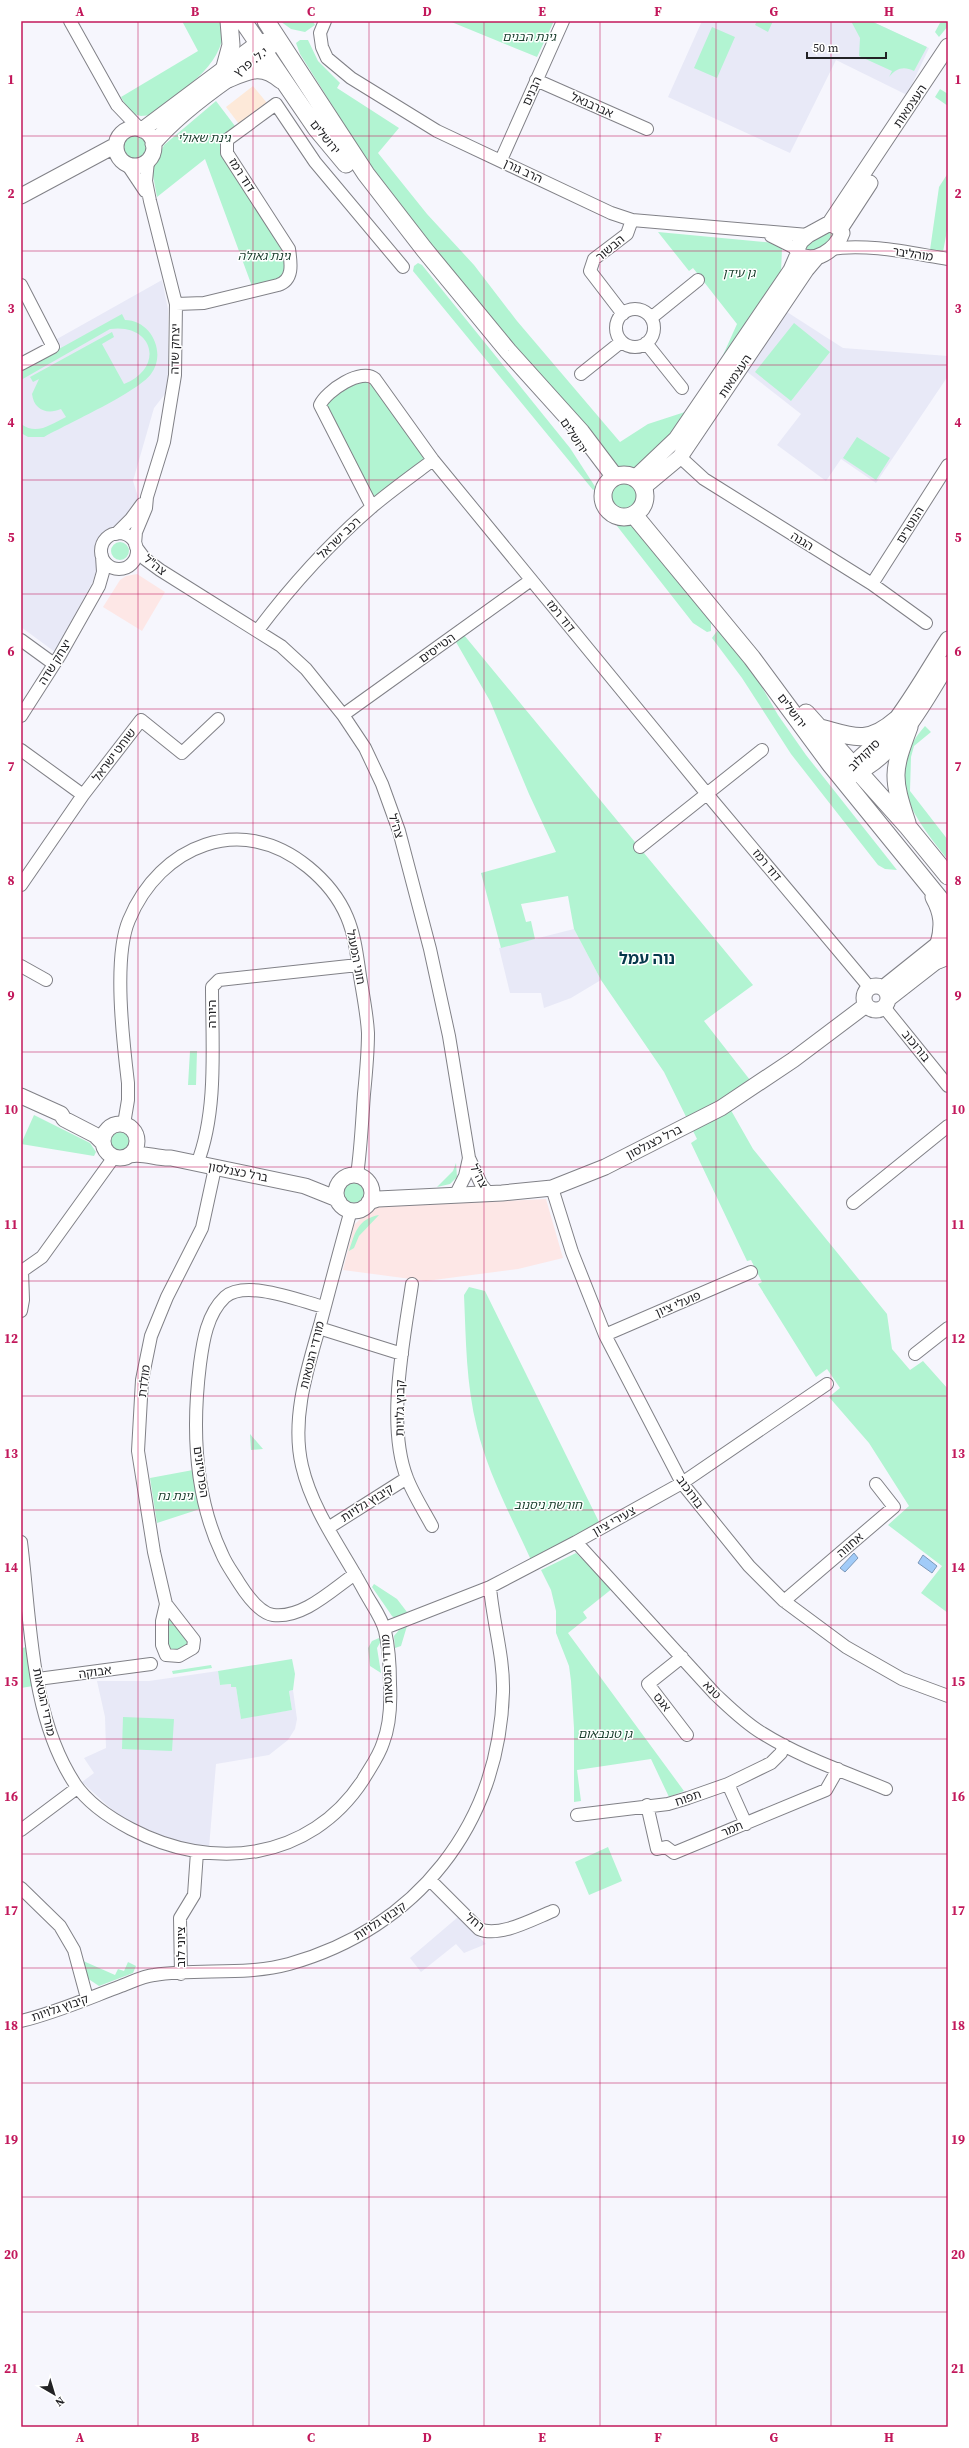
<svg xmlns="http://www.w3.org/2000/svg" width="969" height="2448" font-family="'Source Serif 4','Noto Sans Hebrew',serif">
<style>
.commercial{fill:#fde7e6}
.industrial{fill:#fde9d9}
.built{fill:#e8e9f7}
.green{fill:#b2f4d2}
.water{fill:#a1cbf8;stroke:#7b98b9}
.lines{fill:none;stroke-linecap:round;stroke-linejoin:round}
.minor-casing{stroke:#818187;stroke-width:14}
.tertiary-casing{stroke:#818187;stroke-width:17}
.secondary-casing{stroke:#818187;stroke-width:19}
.minor{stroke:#fff;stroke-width:12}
.tertiary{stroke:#fff;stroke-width:15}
.secondary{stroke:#fff;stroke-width:17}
.grid{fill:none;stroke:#c2185b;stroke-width:1;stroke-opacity:0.55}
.labels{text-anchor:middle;stroke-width:3;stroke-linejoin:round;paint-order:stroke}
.park-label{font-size:12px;font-style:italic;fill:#1c402f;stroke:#fff}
.street-label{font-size:12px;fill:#222225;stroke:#fff}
.district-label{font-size:16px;font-weight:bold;fill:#05374b;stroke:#fff}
.neatline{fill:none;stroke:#c2185b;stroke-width:1.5}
.grid-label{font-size:13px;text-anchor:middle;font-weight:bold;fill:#c2185b}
</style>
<rect width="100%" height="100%" fill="#f6f6fd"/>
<!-- commercial -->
<path class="commercial" d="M137 574 165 592 142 631 103 607 120 580 126 576Z
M546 1199 563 1258 518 1269 426 1281 343 1270 354 1225 372 1207Z"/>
<!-- industrial -->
<path class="industrial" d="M253 86 267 103 239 124 226 107Z"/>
<!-- built -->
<path class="built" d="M702 21H871L929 48 907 95 836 60 790 153 668 97Z
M162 280 168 309V377L165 394 154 408 133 481 139 500 133 515 98 540 94 549 97 567 93 581 55 652 21 627V369L61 347 57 339Z
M787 312 843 348 948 356V376L876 483 841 459 826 481 777 445 801 414 746 371Z
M574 929 601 980 571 998 544 1008 541 993H510L499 948Z
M218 1671 220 1685 231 1684 236 1687 241 1718 292 1710 289 1691 293 1690 297 1719 295 1729 288 1740 269 1755 216 1764 209 1848 167 1841 120 1817 82 1782 94 1773 84 1758 106 1748 105 1717 97 1681H149Z
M458 1917 486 1944 464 1953 456 1944 421 1972 410 1958Z"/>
<!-- green -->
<path class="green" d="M182 21H223C229 64 181 90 152 115L141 116 130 113 121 97 198 51Z
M280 21H313L315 25 305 32 291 29Z
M449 21H554L537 57Z
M757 21H773L768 32 755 25Z
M851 21H871L927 47 914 71C904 66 896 68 889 77L892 71 859 56 860 38Z
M941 21H948V26L939 37 935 32Z
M712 27 735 37 717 78 694 68Z
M300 40H308L318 61 340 83 337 88 399 128 378 153 427 214 474 265 517 321 620 442 648 424 688 411C676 428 642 473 622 472L483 310 400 205 369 164 300 54 296 43Z
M940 89 948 94V106L935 97Z
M216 101 238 130 226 140 287 250 285 278 253 289 205 159 157 197 152 170 164 145Z
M124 147a11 11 0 1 1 22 0a11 11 0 1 1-22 0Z
M948 173V225L943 252 930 250 939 187Z
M831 229 835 237 816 251 810 253 804 249 805 245Z
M658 232 775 243 782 249 781 272 719 364 737 324 693 268 689 271Z
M418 263 422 265 570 448 596 488 593 490 413 271 414 266Z
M122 314 125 320C151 320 167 353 151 374 138 392 67 424 44 437H28L21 433V424C37 436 51 424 66 417L61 409C47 415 34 410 32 394L39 379 33 382 30 377 112 332 114 337 102 344 124 384C165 368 154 323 110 329L21 380V370Z
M794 323 830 352 791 401 755 372Z
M368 378 427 460 373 502 324 411 326 400 358 379Z
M857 437 890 458 876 480 843 458Z
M611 497a14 14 0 1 1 28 0a14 14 0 1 1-28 0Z
M619 523 627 524 634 528 706 613 711 623V631L707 632 693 623 617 526Z
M111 551a9 9 0 1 1 18 0a9 9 0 1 1-18 0Z
M717 631H721L752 670 778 715 806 755 897 870 885 869 878 865 791 754 742 678 712 638Z
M464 635 753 985 704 1021 750 1080 724 1098 753 1149 887 1314 892 1349 910 1370 923 1361 948 1389V1613L921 1593 942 1566 888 1525 909 1506 869 1443 829 1397 840 1388 827 1369 816 1377 758 1284 762 1282 751 1260 747 1261 691 1143 697 1139 664 1072 601 980 574 929 568 896 521 904 526 922 531 921 535 939 501 948 481 873 556 852 529 794 490 701 456 642Z
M925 726 931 732 914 746 911 757 910 791 948 840V860C914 817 880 777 925 726Z
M190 1051H197L196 1085H188Z
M34 1115 90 1143 96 1152 94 1156 21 1144Z
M111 1141a9 9 0 1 1 18 0a9 9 0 1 1-18 0Z
M456 1163 457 1177 450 1184 437 1187 453 1171Z
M344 1193a10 10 0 1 1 20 0a10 10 0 1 1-20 0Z
M379 1215 359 1236 354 1248 349 1251C355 1232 358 1219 379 1215Z
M469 1287 485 1291 600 1524 531 1560C512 1518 488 1474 477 1428 466 1384 466 1340 464 1295Z
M250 1434 263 1449 251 1450Z
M193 1470 200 1509 157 1523 150 1478Z
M576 1553 613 1588 583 1612 587 1618 568 1633 684 1791 669 1797 651 1759 577 1770 581 1801 574 1802V1728L571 1681 569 1666 556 1633V1611L551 1590 541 1570Z
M374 1584 397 1599 407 1612 396 1619 392 1616 372 1587Z
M166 1604 193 1648 166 1655Z
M407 1626 401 1646 395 1648 394 1636 399 1630Z
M379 1638 381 1641 377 1648 381 1673 370 1666 368 1648 372 1641Z
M28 1647 33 1686 21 1688V1648Z
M292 1659 295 1674 293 1690 289 1691 292 1710 241 1719 236 1687H231V1684L220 1685 218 1671Z
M211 1665 212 1668 173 1674 172 1671Z
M123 1717 174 1719 172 1751 122 1749Z
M608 1847 622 1881 589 1895 575 1862Z
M81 1960 115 1975 118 1969 124 1971 128 1962 136 1966 133 1973 99 1986 87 1978Z"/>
<!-- water -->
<path class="water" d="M854 1553 858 1558 845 1572 840 1568Z
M923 1555 937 1566 932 1573 918 1563Z"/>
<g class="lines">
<!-- minor casing -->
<g class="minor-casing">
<path id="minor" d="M70 21 117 105 140 129
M325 21 320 33 322 47 327 58 351 78 437 131 611 213 632 220 808 235
M536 80 647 129
M501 160 563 21
M127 164 145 191
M771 236 797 249
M830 249C868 243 910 253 948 259
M21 285 53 347 21 364
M176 304 204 303 278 285C294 280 291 263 289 249L227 153V140L276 104 315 162 403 267
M616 328a19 19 0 1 1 38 0a19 19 0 1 1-38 0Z
M623 314 590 271 594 259 627 234 632 220
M651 318 698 280
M646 343 682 388
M581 374 621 342
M680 457 704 479 872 584 926 623
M372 507 320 405C326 391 362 367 375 379L433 460 707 794 870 988
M101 551a18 18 0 1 1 36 0a18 18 0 1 1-36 0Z
M116 534 131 519 142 504
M135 544 136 532 146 508 147 497 164 442 175 375 176 304 150 201 146 181 148 161
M136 547 145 559 160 570 281 646 306 669 343 715 365 748 382 784 399 831 430 949 449 1036 469 1158 481 1184 489 1194
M872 584 948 465
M258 630C292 585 330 543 373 506 392 490 413 475 433 460
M21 640 54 664
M343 715 531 580
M21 716 60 655 99 586 103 572 102 556
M21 750 83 795
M640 847 762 750
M21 885 83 795 141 720 182 753 218 719
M21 966 46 980
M884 1007 948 1086
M124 1124 128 1100V1083C123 1041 113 957 129 920 160 845 242 812 308 867 324 880 339 898 347 917 355 936 357 956 360 976 363 995 367 1014 368 1033 368 1053 366 1074 364 1094 362 1121 361 1148 357 1175
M197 1164C218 1111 212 1043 212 987L219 980 358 965
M552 1188 572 1252 605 1335 682 1483 749 1566 784 1601 846 1647 902 1679 948 1696
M456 1194 465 1176 469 1158
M853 1203 948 1126
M22 1271 42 1257 114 1157
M412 1284C404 1339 386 1425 407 1478 413 1494 424 1511 432 1526
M324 1307C300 1301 246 1279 225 1297 207 1314 203 1341 200 1364 192 1428 194 1495 222 1554 226 1564 233 1573 239 1583 246 1594 259 1613 273 1615 303 1619 333 1589 355 1574
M21 1311 23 1300 22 1271
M319 1328 402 1354
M605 1335 751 1272
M915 1354 948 1328
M328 1528 407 1478
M21 1542C31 1622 30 1716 75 1784 88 1803 112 1819 131 1829 212 1872 310 1861 363 1780 370 1768 379 1756 383 1743 390 1725 391 1704 390 1684 390 1667 389 1648 385 1631 382 1618 372 1605 366 1594 344 1552 313 1513 302 1466 291 1419 307 1370 320 1325 330 1287 340 1249 351 1210
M576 1542 715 1694C730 1708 745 1723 762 1733 800 1757 845 1772 886 1789
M784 1601 894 1507 876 1484
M166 1604 194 1640 193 1648 179 1656 166 1655 162 1645V1621L166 1604 154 1552 138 1451 142 1380 151 1336 167 1297 202 1228 215 1168
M385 1628 490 1587 576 1542 682 1483 827 1384
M682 1657 648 1684 687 1735
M38 1679 151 1664
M728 1784 746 1824
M647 1805 657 1849 666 1847 674 1853 826 1790 838 1769
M577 1815 668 1804 688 1798 728 1784 771 1763 781 1753 784 1745
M21 1830 77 1788
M430 1880 479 1929C499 1938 533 1919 553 1911
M21 1888 60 1926 74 1950 87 1998
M181 1974 180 1918 194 1895 197 1852
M21 2021C55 2013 89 1998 121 1986 132 1982 143 1976 154 1975 198 1968 245 1976 289 1964 417 1928 499 1825 503 1692 504 1657 493 1623 490 1587"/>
</g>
<!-- tertiary casing -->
<g class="tertiary-casing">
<path id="tertiary" d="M116 147a19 19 0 1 1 38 0a19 19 0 1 1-38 0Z
M142 130 258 43 277 38
M153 144C174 119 203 97 230 78 245 67 261 58 273 44
M21 196 116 145
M830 223 948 46
M830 223 840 229 842 233C836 250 814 265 798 254L797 249 801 241 808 235Z
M840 229 870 183
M635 478 676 439 791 270 798 254
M644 487 680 457 686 448 806 270 817 257
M846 775C855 758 872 749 884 735 909 705 927 671 948 639
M849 777C897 757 922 706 948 664
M864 998a12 12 0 1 1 24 0a12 12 0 1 1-24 0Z
M883 988 948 936
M888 999 947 953
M21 1096 61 1114 64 1119 95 1135 103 1143
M103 1141a17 17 0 1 1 34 0a17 17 0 1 1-34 0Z
M130 1155C144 1152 157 1159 171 1158L305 1186 335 1198 339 1202
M336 1193a18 18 0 1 1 36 0a18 18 0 1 1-36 0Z
M369 1202 378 1199 502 1193 552 1188 605 1167 721 1108 793 1060 866 1005"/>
</g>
<!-- secondary casing -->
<g class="secondary-casing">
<path id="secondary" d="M243 21 316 128 346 164
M266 21 366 174 424 249 508 351 581 432 615 477
M225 67 231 45 229 21
M228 79C249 70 262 63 281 80
M603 496a21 21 0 1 1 42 0a21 21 0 1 1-42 0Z
M634 515 752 658 831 765 948 909
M806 713 908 827 948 876
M817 727C852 736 866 746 896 720
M907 823C892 777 892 772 909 727
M934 897C943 913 944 926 939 944
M938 960 948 956"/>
</g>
<!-- minor -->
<use href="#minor" class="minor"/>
<!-- tertiary -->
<use href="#tertiary" class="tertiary"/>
<!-- secondary -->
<use href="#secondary" class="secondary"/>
</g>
<!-- grid -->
<path class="grid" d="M138 21V2427M253 21V2427M369 21V2427M484 21V2427M600 21V2427M716 21V2427M831 21V2427M21 136H948M21 251H948M21 365H948M21 480H948M21 594H948M21 709H948M21 823H948M21 938H948M21 1052H948M21 1167H948M21 1281H948M21 1396H948M21 1510H948M21 1625H948M21 1739H948M21 1854H948M21 1968H948M21 2083H948M21 2197H948M21 2312H948"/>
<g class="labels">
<!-- park labels -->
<g class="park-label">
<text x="529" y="41">גינת הבנים</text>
<text x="204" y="142">גינת שאולי</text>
<text x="264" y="260">גינת גאולה</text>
<text x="739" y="277">גן עידן</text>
<text x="175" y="1500">גינת נח</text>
<text x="548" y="1509">חורשת ניסנוב</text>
<text x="605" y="1738">גן טננבאום</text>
</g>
<!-- street labels -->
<g class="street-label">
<text transform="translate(251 62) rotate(-38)" y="4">י.ל. פרץ</text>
<text transform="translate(532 91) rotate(-66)" y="4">הבנים</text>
<text transform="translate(592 105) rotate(24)" y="4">אברבנאל</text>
<text transform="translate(910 106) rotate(-56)" y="4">העצמאות</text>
<text transform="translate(325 137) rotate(51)" y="4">ירושלים</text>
<text transform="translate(523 171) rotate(25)" y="4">הרב גורן</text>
<text transform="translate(242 175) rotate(57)" y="4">דוד רמז</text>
<text transform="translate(610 248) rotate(-40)" y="4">הבשור</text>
<text transform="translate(913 254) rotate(8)" y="4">מוהליבר</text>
<text transform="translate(175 349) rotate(-89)" y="4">יצחק שדה</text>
<text transform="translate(735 376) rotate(-56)" y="4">העצמאות</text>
<text transform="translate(574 436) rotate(57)" y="4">ירושלים</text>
<text transform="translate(910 525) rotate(-58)" y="4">הנוטרים</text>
<text transform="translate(339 538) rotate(-44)" y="4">רכב ישראל</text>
<text transform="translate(802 541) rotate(32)" y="4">הגנה</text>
<text transform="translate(155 565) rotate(39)" y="4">צה"ל</text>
<text transform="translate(561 616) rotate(51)" y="4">דוד רמז</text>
<text transform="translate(437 648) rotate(-36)" y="4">הטייסים</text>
<text transform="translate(55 662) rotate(-58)" y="4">יצחק שדה</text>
<text transform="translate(792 711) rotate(53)" y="4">ירושלים</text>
<text transform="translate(114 755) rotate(-53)" y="4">שוחט ישראל</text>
<text transform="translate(864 755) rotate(-45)" y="4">סוקולוב</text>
<text transform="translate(396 826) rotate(72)" y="4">צה"ל</text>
<text transform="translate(767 865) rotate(50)" y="4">דוד רמז</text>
<text transform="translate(356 957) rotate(79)" y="4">חוני המעגל</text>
<text transform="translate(212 1014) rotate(-90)" y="4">היורה</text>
<text transform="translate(916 1046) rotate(51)" y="4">בורוכוב</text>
<text transform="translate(654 1142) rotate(-27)" y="4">ברל כצנלסון</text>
<text transform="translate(238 1172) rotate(11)" y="4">ברל כצנלסון</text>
<text transform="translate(479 1176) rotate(63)" y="4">צה"ל</text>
<text transform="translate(678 1304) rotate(-23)" y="4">פועלי ציון</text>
<text transform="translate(312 1355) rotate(-76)" y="4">מורדי הגטאות</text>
<text transform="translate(144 1381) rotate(-83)" y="4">מולדת</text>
<text transform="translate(400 1408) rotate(-89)" y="4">קבוץ גלויות</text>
<text transform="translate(201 1472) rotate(82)" y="4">הפרטיזנים</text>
<text transform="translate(690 1492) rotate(54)" y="4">בורוכוב</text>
<text transform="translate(367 1503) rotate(-32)" y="4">קיבוץ גלויות</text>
<text transform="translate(614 1521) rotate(-29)" y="4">צעירי ציון</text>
<text transform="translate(850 1545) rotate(-41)" y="4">אחווה</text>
<text transform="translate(387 1669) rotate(-93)" y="4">מורדי הגטאות</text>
<text transform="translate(95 1672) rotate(-8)" y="4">אבוקה</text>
<text transform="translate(712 1690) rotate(46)" y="4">טנא</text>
<text transform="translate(44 1702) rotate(78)" y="4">מורדי הגטאות</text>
<text transform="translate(662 1702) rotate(52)" y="4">אגס</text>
<text transform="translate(688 1798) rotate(-19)" y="4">תפוח</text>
<text transform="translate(732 1829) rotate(-23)" y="4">תמר</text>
<text transform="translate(380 1921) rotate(-33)" y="4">קיבוץ גלויות</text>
<text transform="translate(475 1922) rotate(39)" y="4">רחל</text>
<text transform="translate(181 1947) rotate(-90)" y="4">ציוני לוב</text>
<text transform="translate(60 2008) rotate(-19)" y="4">קיבוץ גלויות</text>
</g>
<!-- district labels -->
<g class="district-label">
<text x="647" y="964">נוה עמל</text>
</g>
</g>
<!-- border -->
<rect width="969" height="2448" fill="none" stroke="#ffffff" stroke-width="44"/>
<!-- north arrow -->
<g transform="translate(54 2394) rotate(142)" stroke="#ffffff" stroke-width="3" paint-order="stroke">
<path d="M0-3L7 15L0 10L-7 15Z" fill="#222225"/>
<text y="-6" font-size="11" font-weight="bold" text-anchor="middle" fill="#222225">N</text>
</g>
<!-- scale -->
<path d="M807 52v6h79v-6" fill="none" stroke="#222225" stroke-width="2"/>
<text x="813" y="52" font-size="12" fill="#222225" stroke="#ffffff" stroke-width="3" paint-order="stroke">50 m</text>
<rect x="22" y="22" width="925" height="2404" class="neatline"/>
<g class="grid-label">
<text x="80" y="16">A</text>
<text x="195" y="16">B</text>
<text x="311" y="16">C</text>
<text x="427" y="16">D</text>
<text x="542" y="16">E</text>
<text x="658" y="16">F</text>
<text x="774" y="16">G</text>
<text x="889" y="16">H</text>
<text x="11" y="84">1</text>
<text x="958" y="84">1</text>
<text x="11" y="198">2</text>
<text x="958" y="198">2</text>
<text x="11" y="313">3</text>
<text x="958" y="313">3</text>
<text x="11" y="427">4</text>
<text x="958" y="427">4</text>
<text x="11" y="542">5</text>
<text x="958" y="542">5</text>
<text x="11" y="656">6</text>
<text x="958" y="656">6</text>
<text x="11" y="771">7</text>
<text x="958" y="771">7</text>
<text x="11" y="885">8</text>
<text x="958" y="885">8</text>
<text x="11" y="1000">9</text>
<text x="958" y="1000">9</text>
<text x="11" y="1114">10</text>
<text x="958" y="1114">10</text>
<text x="11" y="1229">11</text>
<text x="958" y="1229">11</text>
<text x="11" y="1343">12</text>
<text x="958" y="1343">12</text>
<text x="11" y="1458">13</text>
<text x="958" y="1458">13</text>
<text x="11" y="1572">14</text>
<text x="958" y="1572">14</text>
<text x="11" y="1686">15</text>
<text x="958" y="1686">15</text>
<text x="11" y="1801">16</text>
<text x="958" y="1801">16</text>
<text x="11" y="1915">17</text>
<text x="958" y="1915">17</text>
<text x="11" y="2030">18</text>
<text x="958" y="2030">18</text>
<text x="11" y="2144">19</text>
<text x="958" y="2144">19</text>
<text x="11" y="2259">20</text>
<text x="958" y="2259">20</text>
<text x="11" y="2373">21</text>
<text x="958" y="2373">21</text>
<text x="80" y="2442">A</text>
<text x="195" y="2442">B</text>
<text x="311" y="2442">C</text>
<text x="427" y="2442">D</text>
<text x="542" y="2442">E</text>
<text x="658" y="2442">F</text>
<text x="774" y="2442">G</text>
<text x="889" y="2442">H</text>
</g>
</svg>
